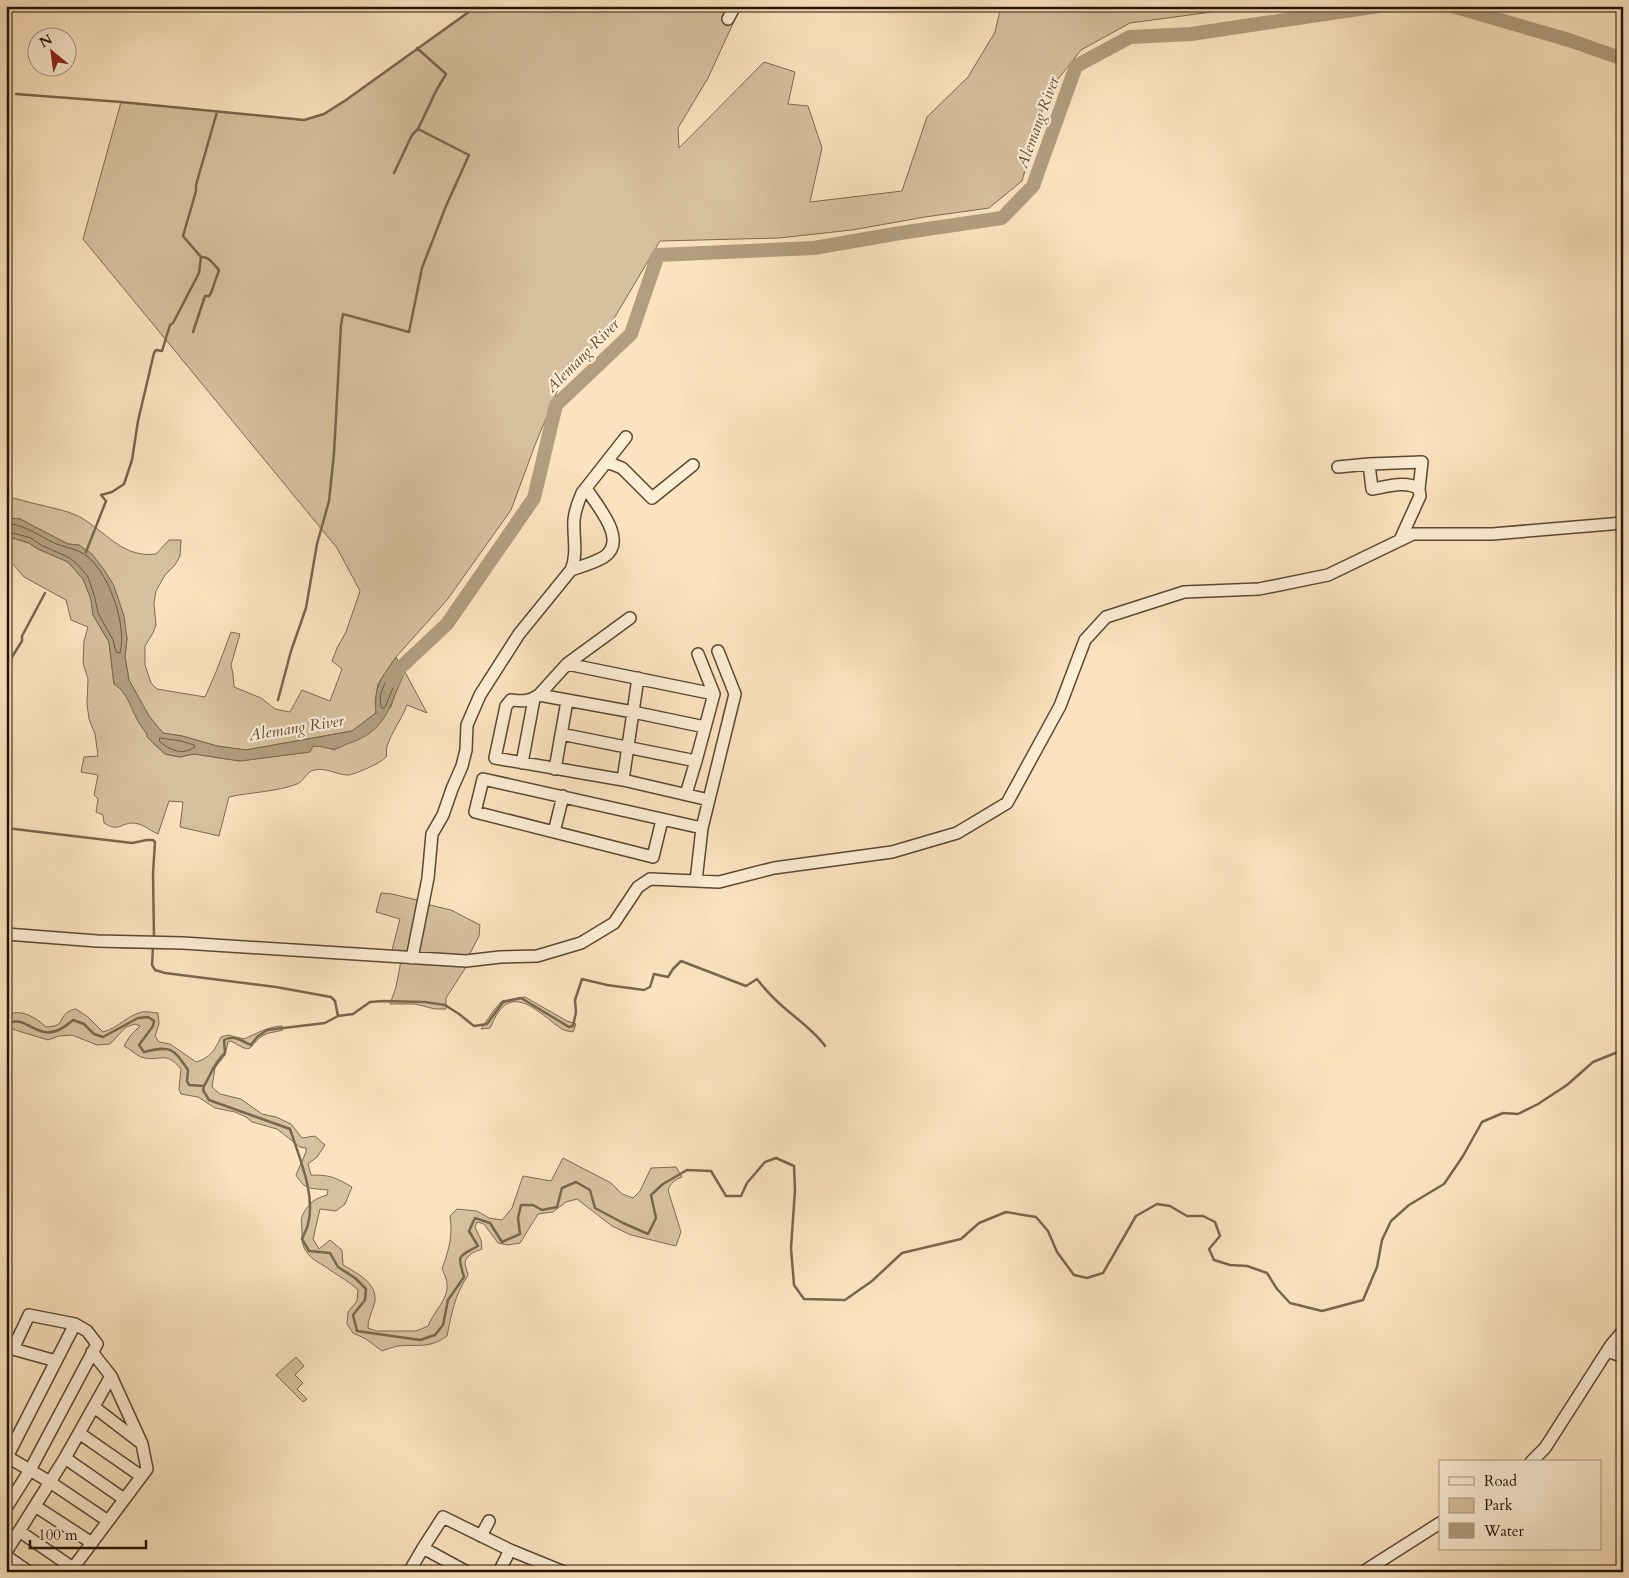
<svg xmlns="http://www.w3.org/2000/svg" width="1629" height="1578" font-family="Cardo,serif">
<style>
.green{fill:#d7c09f;stroke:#7e6a50}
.water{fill:#b29d7f;stroke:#7a664d}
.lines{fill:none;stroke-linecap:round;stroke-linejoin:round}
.shore{stroke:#6c5840;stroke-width:1}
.stream{stroke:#7a664d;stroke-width:2.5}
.river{stroke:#b29d7f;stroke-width:14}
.minor-casing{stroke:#5a4831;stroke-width:14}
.minor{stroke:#fcedd5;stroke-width:11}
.labels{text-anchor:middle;stroke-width:4.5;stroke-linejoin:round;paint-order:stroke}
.water-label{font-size:16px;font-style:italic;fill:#5d4b34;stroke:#fcedd5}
</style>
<rect width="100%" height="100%" fill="#fbe3bf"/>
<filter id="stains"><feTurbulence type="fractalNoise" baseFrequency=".004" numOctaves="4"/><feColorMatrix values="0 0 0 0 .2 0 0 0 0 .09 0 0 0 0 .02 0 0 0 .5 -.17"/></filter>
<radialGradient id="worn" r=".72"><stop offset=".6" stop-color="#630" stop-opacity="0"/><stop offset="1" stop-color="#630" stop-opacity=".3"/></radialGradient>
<!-- green -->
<path class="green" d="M478 6H741L708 78 678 128 679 148 764 62 795 72 788 104 808 106 822 148 810 202 902 191 927 117 968 77 995 32 1001 6H1218L1219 11 1130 23 1081 50 1047 93 1022 181 989 208 925 217 852 230 779 238 660 241 600 342 568 365 535 445 511 510 447 600 396 657 378 684 375 701 376 713 352 731 246 750 217 746 182 736 163 733 158 727 149 716 129 680 125 657 127 638 79 545 68 544 20 519 6 518V497C18 498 29 503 41 505 56 509 71 511 85 520 108 535 125 558 156 554L169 540H181L180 556 175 565 165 575 156 591 154 603 156 625 153 633 145 646V665L151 683 157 689 205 697 216 672 231 632 240 634 231 665 233 674 234 687 261 698 275 709 290 712 302 690 330 701 342 669 332 661 337 648 346 632 360 591 337 548 83 239 121 102 304 120 324 114 346 100Z
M6 536 29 543 38 549 68 562 83 579 91 599 93 615 109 642 114 684 121 689 126 695 138 721 152 742 165 754 180 757 194 754 240 761 309 752 313 746H323L334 750 344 745 391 707 396 690 405 672 427 713 407 705C402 719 392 731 387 746 386 750 387 754 386 757 383 762 354 775 348 775 336 775 327 767 314 770 306 772 304 781 297 784 276 792 251 792 229 797L219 836 180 827 183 802 169 801 158 834C149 830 142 823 132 823 119 824 118 832 104 823L103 815 96 812 98 799 94 795 98 775 81 772 84 757 98 756 95 734 89 719 87 704 88 679 83 663 84 641 88 627 71 620 66 600 24 577 13 564 6 562Z
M381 893 392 894 421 901V903L451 910 480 925 479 936 467 959 391 954 400 919 376 912Z
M401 961 468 964 446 998V1009H435L415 1004H390L396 987Z
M525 997 567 1021 576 1024 573 1032C569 1031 565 1031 562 1029 544 1018 518 986 499 1011 495 1016 493 1023 490 1028L481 1029 494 1010 502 1001Z
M76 1009 88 1017 103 1032C118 1028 128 1015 142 1012 147 1011 154 1013 158 1013L159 1024 155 1036 159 1042 170 1044 196 1062C210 1058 215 1050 221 1037L228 1035 244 1039C258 1033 267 1027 282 1026L283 1030C277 1032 269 1032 264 1035 246 1046 256 1056 231 1041L228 1042 225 1055 215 1068 212 1087 220 1094 241 1099 262 1114 276 1117 291 1124 302 1138 315 1136 325 1145 317 1157 308 1164 311 1175C330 1175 335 1177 352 1187L345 1204 336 1211 320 1209 313 1239 319 1249 330 1240 342 1250 343 1265C357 1273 377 1283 375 1301 373 1310 368 1318 368 1328L376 1331H416L428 1326C438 1303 456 1295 442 1269 449 1249 453 1237 450 1216L457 1209 477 1211 489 1218 502 1220 512 1208 523 1176 551 1181 563 1158 611 1183 622 1194 633 1198 640 1191 651 1168 676 1167 682 1177C674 1180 671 1183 668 1190L681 1232 676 1246 631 1235 612 1226 577 1199 566 1202 553 1212 538 1214 520 1243 508 1245 498 1243 484 1224 477 1222 475 1227 481 1240 482 1249 472 1253 466 1259 465 1264 468 1275C454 1297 452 1312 447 1336 430 1349 417 1344 398 1346 393 1347 387 1349 382 1351L366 1339 353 1333 347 1324 348 1312 357 1301 358 1290C350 1282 340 1277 330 1270 323 1264 312 1261 306 1251 302 1246 302 1239 302 1233 302 1225 300 1221 303 1214 310 1202 314 1199 327 1195L328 1190C312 1188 305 1191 296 1175L306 1152V1148L300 1147 277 1129 252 1122 246 1117 235 1112 215 1108 198 1097 181 1094 179 1089 181 1069C165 1049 160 1063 141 1057 136 1055 130 1049 124 1046L130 1036 140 1026 135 1024 126 1027 110 1044 97 1045 72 1035 59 1036 48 1040 12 1029 6 1032V1016C19 1007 37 1018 46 1027L55 1026 60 1023C63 1015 68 1010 76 1009Z
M296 1357 304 1366 295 1375 303 1383 297 1389 307 1399 303 1402 276 1375Z
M957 1565 982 1572H951Z"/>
<!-- water -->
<path class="water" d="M6 518 20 519 68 544 79 545 92 554 105 571 114 586 124 616 127 638 125 657 129 680 149 716 158 727 163 733 182 736 217 746 246 750 352 731 376 713C374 685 381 679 396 657L405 672C388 707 388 731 347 744 342 746 337 750 332 749 325 748 321 746 313 746L310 752 240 761 194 754 180 757 165 754 147 737V734C144 730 140 725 138 721 130 707 128 693 114 684L109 642 93 615 91 599 83 579 68 562 38 549 29 543 6 536Z"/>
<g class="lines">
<!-- shore -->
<path class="shore" d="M6 523C24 525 37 534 52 542 64 548 78 548 88 557 110 576 127 625 120 653L116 652 113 640 98 613 95 598 88 577 79 566 70 558 41 545 31 538 6 531
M397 669 399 673 386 705 384 708H382C376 695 386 681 394 670Z
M160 738 181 741 194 745 195 747C181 756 171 750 160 742Z"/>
<!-- stream -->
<path class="stream" d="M16 94 121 102 304 120 324 114 346 100 477 6
M394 173 412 135 418 129 436 91 446 74 417 48
M193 332 205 296H209L211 293 219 270C214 265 209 256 201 257
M86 552 106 501 101 495 112 492 124 484 132 460 138 421 154 353 156 350 162 351 170 325 173 323 199 273 201 257 183 236 196 191V185L217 112
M6 670 7 665 22 641V636L45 593
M278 700 291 651 306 608 317 544 329 501 334 453 341 325 343 314 409 332 422 268 446 206 469 155 418 129
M6 828 132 843 147 840H153L155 842 153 873 154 938
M13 940 42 942
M120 947 153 948
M153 947 152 965 155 970 165 973 276 987 331 997 335 1001 338 1016 353 1014 370 1002 383 1001 425 1002 445 1005 459 1014 474 1026 487 1024 503 1002 521 998 569 1027 573 1026 576 1012 575 1000 582 979 607 985 644 990 650 987 654 974 668 977 673 969 681 961 746 986 757 979C766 991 777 1002 788 1011 801 1022 815 1032 825 1046
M6 1024C30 1011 38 1052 73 1020L84 1024 94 1034 103 1037 138 1018 148 1017 154 1021 153 1026 139 1045 144 1052C171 1045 173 1048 188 1070L187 1081 189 1085 204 1086 203 1090 209 1100 290 1129C299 1157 316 1195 308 1224 307 1229 304 1234 302 1239L309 1251 330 1253 338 1267 355 1278 366 1289 365 1300 353 1315 357 1331 420 1340 435 1335 443 1325 448 1300 464 1277C457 1254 458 1257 478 1246L469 1231 475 1218 490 1223 502 1242 520 1234 518 1218 521 1205H533L542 1210 557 1207 562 1188 576 1182 590 1190 595 1208 623 1223 648 1234 656 1218 651 1195 663 1184 687 1170 711 1171 726 1196H741L747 1183 765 1162 776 1158 794 1166 795 1190 791 1248 794 1285 804 1299 845 1300 872 1281 902 1253 961 1239 979 1223 1006 1212 1036 1217 1048 1231 1057 1252 1074 1275 1087 1278 1103 1273 1136 1216 1157 1204 1170 1206 1187 1216H1203L1215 1222 1220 1236 1209 1249 1214 1260 1230 1265 1247 1266 1267 1273 1277 1289 1290 1303 1322 1311 1363 1300 1377 1267 1382 1240 1391 1221 1409 1205 1444 1184 1463 1156 1482 1122 1503 1113 1518 1114 1538 1104 1567 1085 1593 1062 1623 1050
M204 1086C212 1073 213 1064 225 1053L224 1040C234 1034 241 1041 251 1045L257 1037 267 1030 325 1023 338 1016"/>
<!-- river -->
<path class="river" d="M1452 6 1569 40 1623 59
M392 681 401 667 447 624 534 498 556 405 631 334 658 255 814 248 900 233 1002 218 1033 186 1076 66 1130 37 1191 34 1379 6"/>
<!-- minor casing -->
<g class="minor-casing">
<path id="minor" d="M728 19 735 6
M607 462 622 468 652 498 693 465
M1369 464 1422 462 1419 489
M1338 467 1369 464 1372 489C1386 487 1406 480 1419 489L1420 496 1400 540
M571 570C582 566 594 563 604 557 629 540 596 505 586 488
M567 664 630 618
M539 695 633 712 705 727
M561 734 696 761
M522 763 534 699
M555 769 567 701
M623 780 638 678
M686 794 696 761 714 694 698 654
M709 800 623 780 495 758 506 706 511 700C522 701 529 702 539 695L567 664 714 694
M662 820 653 857 475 812 483 779 702 828
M554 832 563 796
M696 881 702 828 735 694 718 651
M6 934 97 941 183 943 466 961 500 957 537 956 581 943 614 923 638 887 650 879 719 882 774 868 892 852 957 833 1007 803 1060 706 1085 640 1106 617 1184 592 1259 589 1328 575 1413 534H1492L1623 523
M412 958 428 878 432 834 443 815 452 789 462 766 466 750 467 725 480 695 519 634 571 570C578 554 573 537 574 520 575 510 578 502 582 493L626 437
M1608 1351 1623 1357
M92 1352 111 1376
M94 1407 141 1443
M79 1433 141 1476
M6 1456 50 1482 108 1521
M65 1458 124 1499
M6 1459 7 1457 75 1324 29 1315 13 1349 56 1361
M1531 1462 1545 1448 1611 1345 1623 1331
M35 1506 92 1543
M6 1508 30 1470 97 1344 87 1331 75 1324
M19 1531 73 1568
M481 1536 489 1521
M6 1552 65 1458 111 1376 142 1444 147 1469 70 1572
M6 1556 29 1572
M409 1572 423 1548
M467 1572 423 1548 443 1517 510 1550 564 1572
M499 1572 510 1550
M1363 1572 1440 1523"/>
</g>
<!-- minor -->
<use href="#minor" class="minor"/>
</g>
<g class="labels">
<!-- water labels -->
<g class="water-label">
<text transform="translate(1037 122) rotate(-70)" y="6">Alemang River</text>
<text transform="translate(582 355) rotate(-45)" y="6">Alemang River</text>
<text transform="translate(296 727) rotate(-9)" y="6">Alemang River</text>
</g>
</g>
<!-- margin -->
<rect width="1629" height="1578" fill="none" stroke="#fbe3bf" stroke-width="25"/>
<rect x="8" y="8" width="1614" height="1563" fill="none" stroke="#251402" stroke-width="2.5"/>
<rect x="12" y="12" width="1604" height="1553" fill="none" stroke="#251402"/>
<!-- legend -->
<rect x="1439" y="1460" width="162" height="90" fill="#fcedd5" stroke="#a69681"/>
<rect x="1449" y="1477" width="25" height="8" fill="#fcedd5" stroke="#a69681"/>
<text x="1484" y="1486" font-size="15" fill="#251402">Road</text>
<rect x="1449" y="1498" width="25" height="15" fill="#d7c09f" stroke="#a69681"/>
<text x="1484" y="1510" font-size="15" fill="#251402">Park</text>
<rect x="1449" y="1523" width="25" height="15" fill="#b29d7f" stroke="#a69681"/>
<text x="1484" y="1536" font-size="15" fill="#251402">Water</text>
<!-- north arrow -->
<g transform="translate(52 52) rotate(331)"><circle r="24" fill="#fcedd5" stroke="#a69681"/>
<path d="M0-4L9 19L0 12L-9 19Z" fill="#8f2418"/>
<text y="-8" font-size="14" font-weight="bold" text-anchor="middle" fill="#251402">N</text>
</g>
<!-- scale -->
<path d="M30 1540v8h116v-8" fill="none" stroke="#251402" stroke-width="2.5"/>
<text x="38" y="1540" font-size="15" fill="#251402" stroke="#fcedd5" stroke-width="4" paint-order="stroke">100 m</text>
<rect width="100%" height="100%" filter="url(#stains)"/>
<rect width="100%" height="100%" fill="url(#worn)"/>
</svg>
